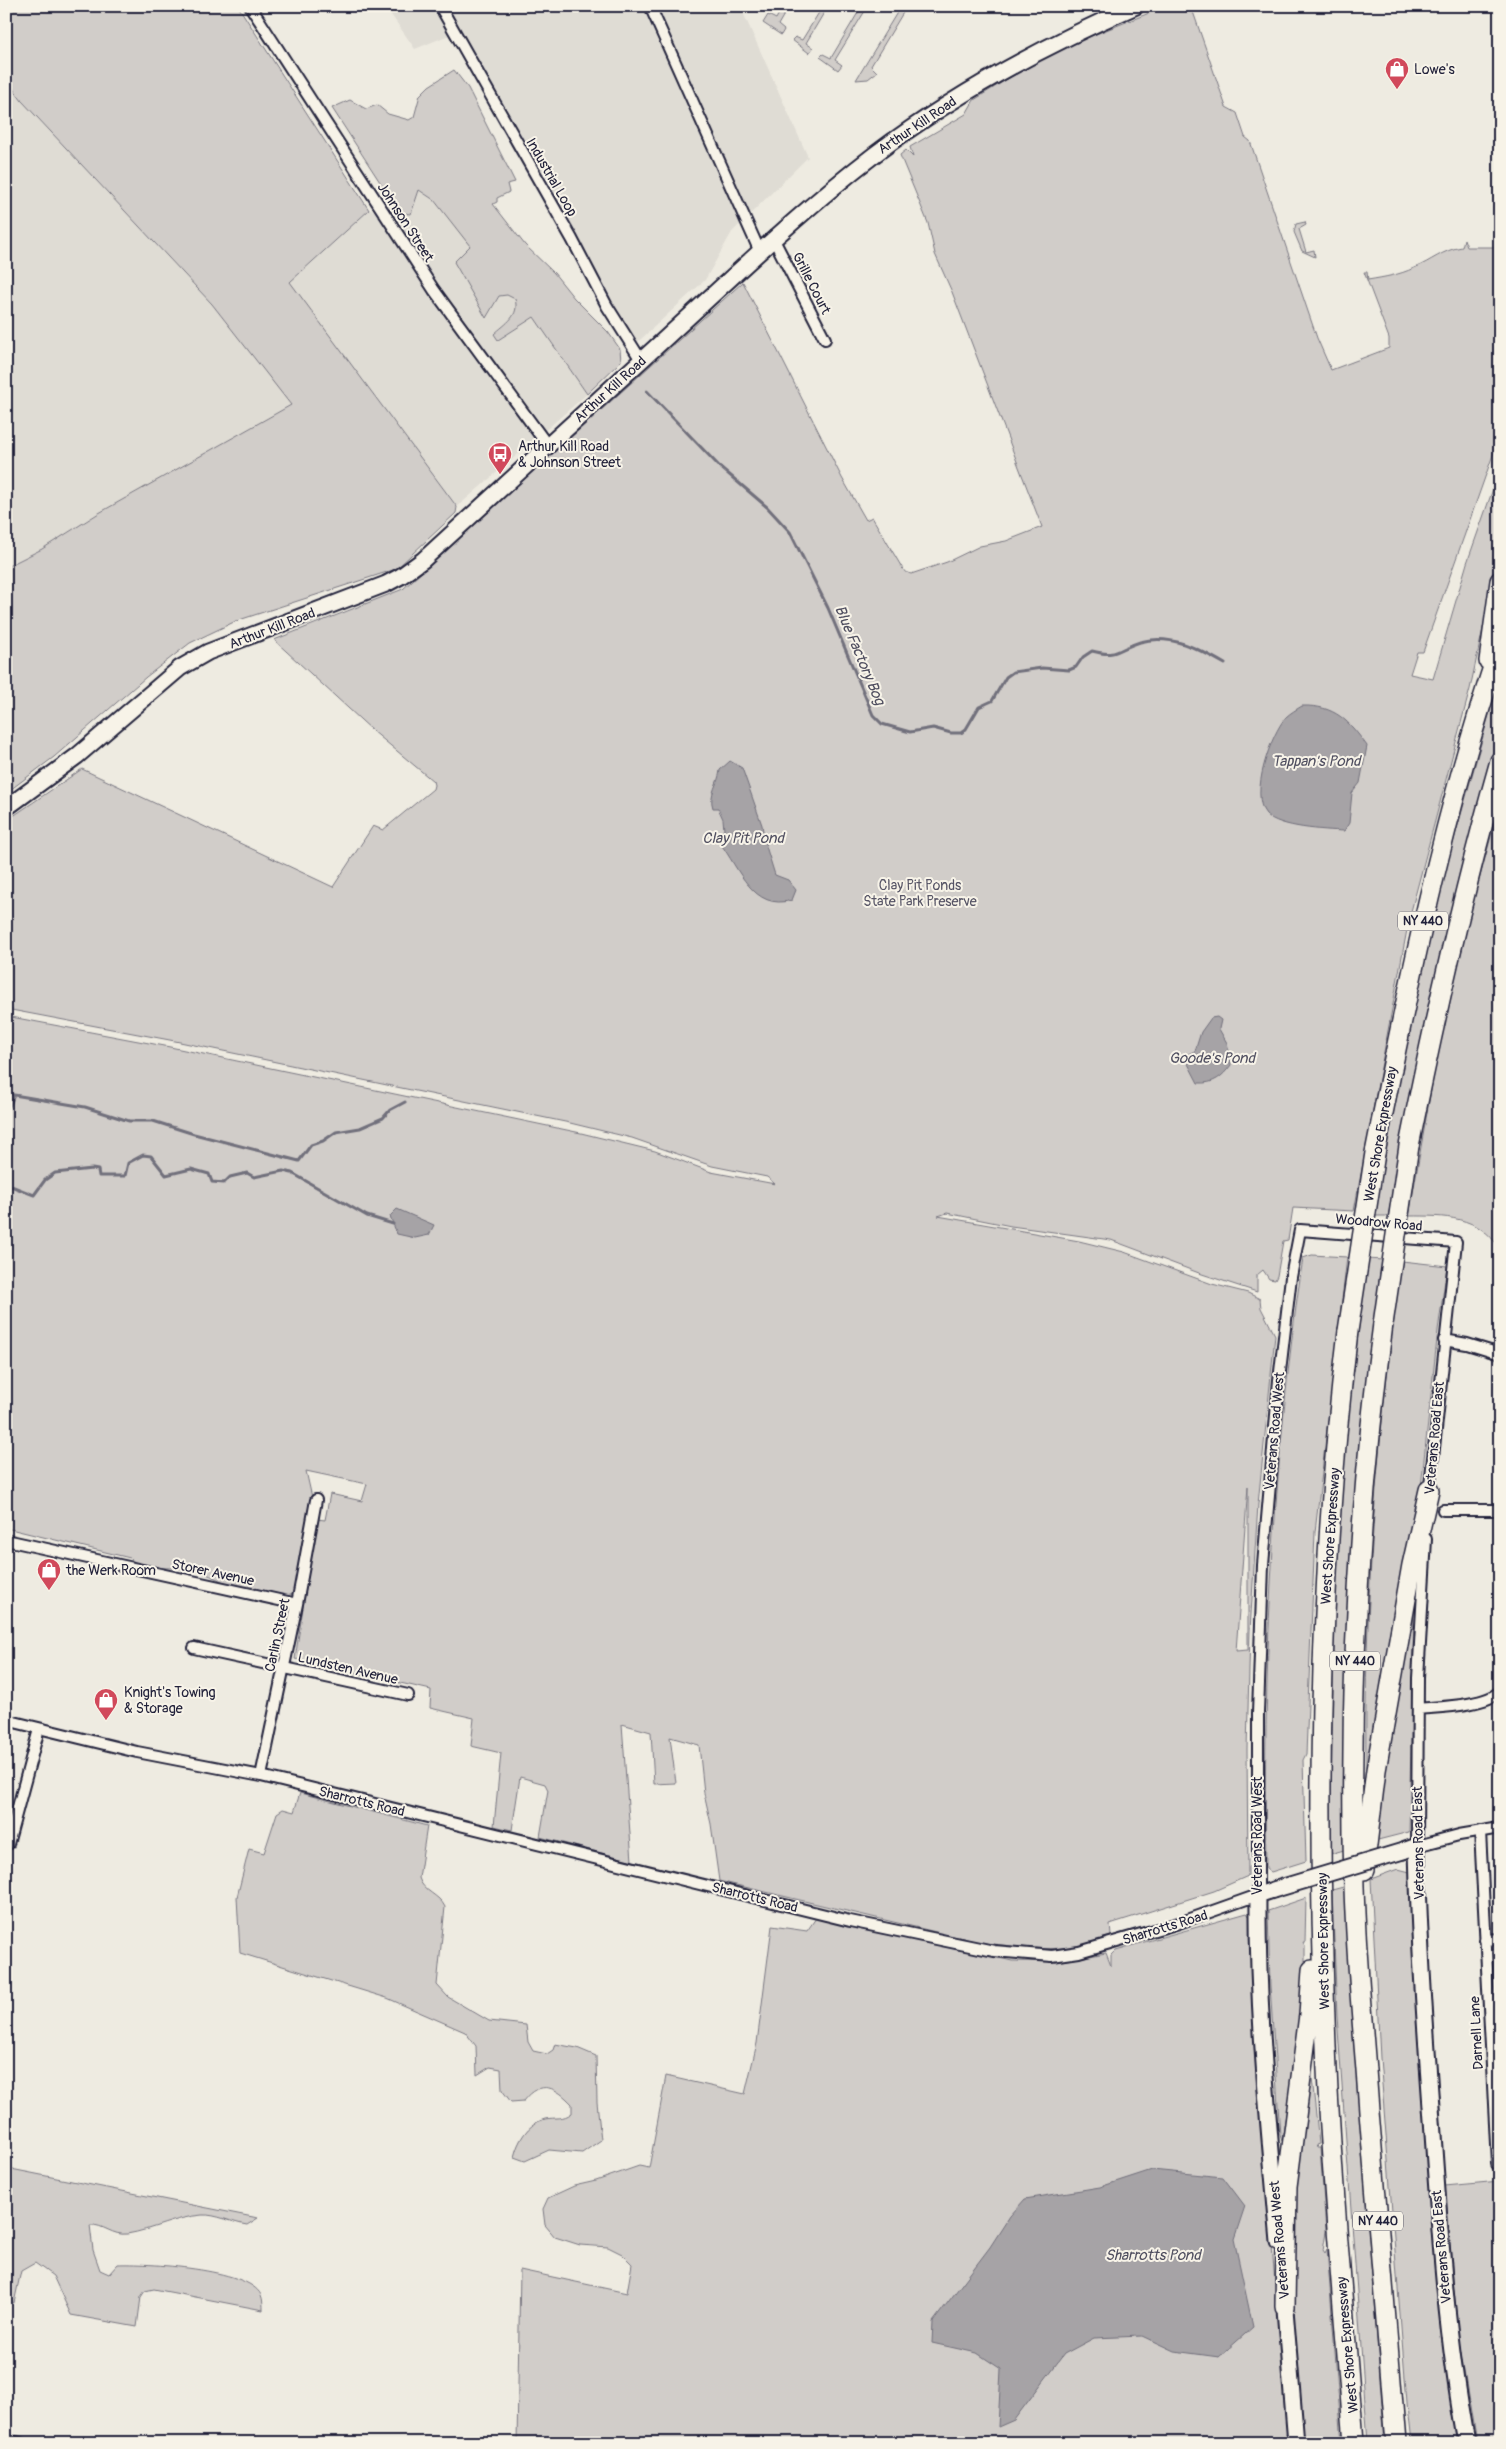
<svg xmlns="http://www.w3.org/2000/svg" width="1506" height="2449" font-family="Pangolin,sans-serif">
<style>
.built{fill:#dfdcd4}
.green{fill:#d1cdc9;stroke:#7a7882;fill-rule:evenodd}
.water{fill:#a6a3a6;stroke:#716f7b}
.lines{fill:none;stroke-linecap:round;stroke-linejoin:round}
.stream{stroke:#716f7b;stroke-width:3}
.street-casing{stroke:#22223b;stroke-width:14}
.secondary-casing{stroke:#22223b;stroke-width:19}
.highway-casing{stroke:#22223b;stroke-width:22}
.street{stroke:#f7f3e8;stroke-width:10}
.secondary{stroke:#f7f3e8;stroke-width:15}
.highway{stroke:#f7f3e8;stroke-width:19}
.secondary-bridge-casing{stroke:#22223b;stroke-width:19;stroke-linecap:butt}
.highway-bridge-casing{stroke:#22223b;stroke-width:22;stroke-linecap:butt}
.secondary-bridge{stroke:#f7f3e8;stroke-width:15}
.highway-bridge{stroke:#f7f3e8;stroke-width:19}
.labels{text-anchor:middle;stroke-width:4;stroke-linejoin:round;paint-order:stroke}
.shield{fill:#f7f3e8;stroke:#62616f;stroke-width:1}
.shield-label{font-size:12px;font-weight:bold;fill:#22223b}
.poi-label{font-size:14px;fill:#22223b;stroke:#f7f3e8;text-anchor:start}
.street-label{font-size:14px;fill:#22223b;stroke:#f7f3e8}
.park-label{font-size:14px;fill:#575566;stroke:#f7f3e8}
.water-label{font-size:15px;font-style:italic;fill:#504f60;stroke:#f7f3e8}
</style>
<rect width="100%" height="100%" fill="#eeebe1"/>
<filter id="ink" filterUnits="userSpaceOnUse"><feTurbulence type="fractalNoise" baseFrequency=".02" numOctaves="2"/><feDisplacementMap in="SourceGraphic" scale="10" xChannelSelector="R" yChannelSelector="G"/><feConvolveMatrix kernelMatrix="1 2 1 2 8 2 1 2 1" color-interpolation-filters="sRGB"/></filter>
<g filter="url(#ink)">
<!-- built -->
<path class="built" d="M385 6H740L808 157 732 232 705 280 628 351 449 35 415 49Z
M6 79 22 101 212 304 292 405 99 513 42 549 6 567Z
M419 190 434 200 471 246 487 317 499 296 507 295 515 299 518 308 515 316 494 334 498 340 534 317 587 394 457 507 289 282 369 210 411 214Z"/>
<!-- green -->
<path class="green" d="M6 6H238L369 210 290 282 457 507 456 513 396 569 236 621 190 643 146 677 54 757 6 793V567L42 549 99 513 291 405 212 304 22 101 6 79Z
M783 6H789L778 25 784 30 781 35 763 23 768 15 776 19Z
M823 6H828L806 43 813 48 809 53 792 40 795 37 802 40Z
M862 6H868L835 60 842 65 838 70 820 57 823 54 831 58Z
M901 6H907L871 66 877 72 868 79 856 80Z
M1167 6H1191L1226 107 1237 113 1245 137 1250 141 1317 338 1331 370 1389 348V338L1364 272H1367L1368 280C1385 277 1399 275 1414 268 1432 261 1442 250 1462 247L1464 239 1467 247H1500V435L1423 652H1417L1410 674 1433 679 1467 563 1500 469V537L1485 619 1470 689 1409 919 1354 1211 1293 1208 1288 1240 1283 1241 1277 1276 1275 1280 1269 1279 1263 1270 1257 1275V1292L1199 1273 1111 1240 1011 1226 947 1213 938 1216 1079 1241 1124 1252 1212 1284 1248 1293 1260 1299 1261 1308 1275 1335 1258 1504 1250 1630 1247 1749 1248 1876 1214 1891 1110 1924 1111 1936C1100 1939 1089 1944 1077 1946 1047 1952 1014 1946 983 1943L719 1881 711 1824 704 1793 699 1745 670 1737 676 1783 654 1784 651 1732 622 1724 632 1861 540 1837 548 1790 545 1784 520 1777 512 1830 494 1826 501 1753 471 1746 474 1718 430 1708 431 1690 295 1659 317 1519 325 1520 330 1494 362 1501 367 1484 306 1471 313 1502 296 1590 294 1594 286 1596C269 1595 249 1590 233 1585 218 1581 205 1571 189 1569 174 1567 139 1570 130 1558L6 1528V1016L170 1047 581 1133 655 1151 711 1172 775 1184 767 1177 712 1166 632 1138 570 1123 175 1041 6 1009V821L82 769 333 887 373 826 383 830 433 789 434 785 433 781 373 731 274 640 403 589 743 282 842 478 866 520 872 517 904 571 911 574 947 562 980 546 1006 541 1042 527 952 292 935 254 928 223 900 155 906 150 913 157 910 147 966 114 974 100 1025 68 1068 45ZM1248 1486V1650L1236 1651Z
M454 70 468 88 515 182 507 184 509 192 497 198V202L493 204 525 245 554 273 574 298 608 332 620 349 621 361 587 394 534 317 498 340 494 334C506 323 520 316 515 299L507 295 499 296 486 318 454 262 470 246 434 200 419 190 411 214 400 213 332 108 350 100 366 109 377 105 388 114 409 120 414 117 420 95 429 86Z
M1305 222 1306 225 1299 229 1306 252 1314 250 1315 257 1302 251 1294 232 1296 224Z
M1500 676V735L1473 826 1388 1216H1373L1416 999 1444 875Z
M1500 804V1249C1479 1215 1444 1216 1409 1216L1438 1050 1465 931Z
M1312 1255 1347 1257 1315 1532 1306 1754 1303 1760 1306 1861 1271 1872 1266 1868C1263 1678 1272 1488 1297 1299L1303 1258Z
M1367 1259 1383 1260 1377 1307 1344 1850 1330 1854 1335 1582 1345 1444Z
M1402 1261 1447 1266 1438 1330 1421 1487 1366 1775C1364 1604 1377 1430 1402 1261Z
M1414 1607 1409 1832 1374 1841 1385 1756Z
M300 1793 427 1826 419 1878C423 1892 439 1894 445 1907L437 1985 448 1997 489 2021 526 2025 528 2042 533 2051 547 2054 553 2050 555 2044 577 2048 596 2056 597 2102 601 2140 582 2153 549 2150 525 2161 514 2157C518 2141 527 2124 545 2119 556 2117 563 2120 572 2113V2104C556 2087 541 2079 524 2101L511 2102 502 2090 501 2069 490 2067 477 2075 476 2046 465 2032 387 1998 240 1953 237 1897 249 1849 264 1853 277 1813 283 1809 294 1812Z
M1398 1869 1410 1872C1414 1979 1421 2087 1429 2194 1436 2277 1443 2360 1458 2443H1411L1408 2416 1380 2058 1371 1879Z
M1347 1886 1351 2007 1385 2443H1368L1337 2016 1332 1890Z
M1306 1898 1305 1942H1303L1305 1946V1984L1282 2141 1280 2135 1270 1985 1268 1911Z
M1247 1913 1252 1920 1263 2135 1288 2443H517L520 2270 627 2293 632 2264 622 2254 608 2247 580 2245 555 2237 545 2225 543 2209 548 2198 574 2186 596 2181 639 2166 649 2168 666 2076 745 2094 757 2043 772 1926 807 1931 816 1918 824 1917 1012 1961 1057 1962 1106 1953 1111 1966V1955L1116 1950Z
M1311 2068 1319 2144 1316 2145 1317 2148H1320L1326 2231 1323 2250 1325 2253 1327 2249 1342 2443H1304L1291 2280V2225Z
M6 2168 258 2218 247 2225C233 2223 216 2214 202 2215 176 2217 152 2230 127 2234 113 2236 103 2224 90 2225L93 2250 100 2270 109 2274 118 2264C145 2263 248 2268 261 2295 263 2299 263 2306 263 2310L154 2289 145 2291 141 2297 137 2327 71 2315 53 2276 35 2263 21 2271 14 2303 6 2301Z
M1500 2181V2443H1476L1458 2335 1445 2186Z"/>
<!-- water -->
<path class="water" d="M1302 706C1335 705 1349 721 1367 746L1360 783 1352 793 1349 823 1344 831C1325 830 1279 828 1266 814 1249 795 1271 734 1286 717 1290 713 1297 709 1302 706Z
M730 761 742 768 762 825 765 843 775 875 788 880 796 890 792 900C753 912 739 868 720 843L719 834 724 830 723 819 718 808H713C708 794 719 783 720 770Z
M1217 1017 1221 1020 1219 1029 1227 1043 1231 1065C1222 1077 1214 1084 1198 1083L1184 1056 1195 1051 1201 1032 1211 1018Z
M397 1209 434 1225 429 1235 415 1238 397 1234 390 1216Z
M1152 2170 1223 2177 1245 2206 1234 2239 1253 2327 1219 2357 1174 2351 1142 2336 1094 2338 1064 2354 1014 2420 998 2427 1001 2369 977 2353 932 2343 933 2322 990 2247 1010 2216 1025 2199 1100 2187Z"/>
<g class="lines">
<!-- stream -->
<path class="stream" d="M647 391 719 466 767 507 790 532 828 608 873 715 882 724 910 732 933 728 951 733H961L966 729 979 707 992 701 1006 677 1013 672 1042 668 1069 670 1076 667 1083 657 1092 651C1118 658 1117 649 1140 642 1170 633 1199 649 1225 664
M6 1094 14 1095
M6 1108 10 1105 14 1095 85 1107 129 1121H153L194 1134 299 1161 311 1145 323 1141 336 1132 360 1128 383 1118 390 1110 405 1102
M6 1184 34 1195 45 1180 55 1173 92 1169 98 1170 99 1176H125L128 1163 143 1155 151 1156 166 1175 191 1169 209 1174 212 1182 224 1183 230 1177 247 1173 254 1177 283 1171 292 1173 367 1216 393 1224"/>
<!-- street casing -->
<g class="street-casing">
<path id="street" d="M250 6 434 290 548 446
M440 6 572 239 607 306 641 360
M650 6 760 252
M774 240 825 339
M1444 1340 1467 1344 1500 1354
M1443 1510H1500
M1426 1539 1418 1678 1417 1846 1459 1835 1500 1828
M6 1540 297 1604
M194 1648 408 1695
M1418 1709C1437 1707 1487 1706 1500 1691
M6 1720 137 1752 261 1776 850 1921 994 1951 1052 1956 1079 1952 1179 1923 1258 1895V1713L1263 1565 1279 1380 1291 1277 1300 1230 1456 1242 1429 1495
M261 1776 297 1604 316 1500
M1480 1831 1497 2164
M6 1843 8 1844 39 1729
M1485 1940 1500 1939
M6 2440 21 2443"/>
</g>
<!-- secondary casing -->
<g class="secondary-casing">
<path id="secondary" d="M6 808 77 756 180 668 208 652 386 584 401 576 423 560C505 485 587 410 669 335 736 274 802 210 874 155 955 94 1043 46 1136 6
M1403 1851 1417 1846C1419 1942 1426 2038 1433 2134 1440 2237 1447 2340 1466 2443
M1273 1890 1258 1895C1257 2011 1269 2127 1279 2242
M1284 2297 1296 2443"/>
</g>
<!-- highway casing -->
<g class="highway-casing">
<path id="highway" d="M1489 661 1500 581
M1409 1146C1435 1016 1464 888 1500 761
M1375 1153C1409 982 1444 811 1500 646
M1383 1324C1358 1510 1349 1699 1354 1887 1356 1961 1364 2037 1369 2111 1378 2222 1387 2332 1396 2443
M1348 1331C1317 1584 1316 1838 1328 2091 1334 2209 1345 2326 1354 2443
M1364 1870 1376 1770 1412 1565 1429 1490
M1285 2307 1287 2186 1309 2015 1312 1970"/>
</g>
<!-- street -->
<use href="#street" class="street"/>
<!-- secondary -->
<use href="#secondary" class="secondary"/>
<!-- highway -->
<use href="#highway" class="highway"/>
<!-- secondary-bridge casing -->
<g class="secondary-bridge-casing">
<path id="secondary-bridge" d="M1273 1890 1403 1851"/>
</g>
<!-- highway-bridge casing -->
<g class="highway-bridge-casing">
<path id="highway-bridge" d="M1383 1324 1409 1146
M1348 1331 1375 1153"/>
</g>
<!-- secondary-bridge -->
<use href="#secondary-bridge" class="secondary-bridge"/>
<!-- highway-bridge -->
<use href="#highway-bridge" class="highway-bridge"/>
</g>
</g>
<!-- icons -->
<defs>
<g id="shop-pin" transform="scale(1.25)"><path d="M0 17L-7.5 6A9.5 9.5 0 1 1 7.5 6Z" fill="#d1495b" stroke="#f7f3e8"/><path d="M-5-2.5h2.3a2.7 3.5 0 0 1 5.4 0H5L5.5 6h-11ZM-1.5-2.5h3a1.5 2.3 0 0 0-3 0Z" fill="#fff"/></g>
<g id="bus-pin" transform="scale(1.25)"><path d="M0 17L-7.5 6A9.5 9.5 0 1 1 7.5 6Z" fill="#d1495b" stroke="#f7f3e8"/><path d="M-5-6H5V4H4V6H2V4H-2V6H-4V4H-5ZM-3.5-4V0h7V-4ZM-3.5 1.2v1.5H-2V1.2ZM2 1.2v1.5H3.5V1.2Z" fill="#fff"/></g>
</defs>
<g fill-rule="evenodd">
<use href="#shop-pin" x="1397" y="69"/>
<use href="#bus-pin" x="500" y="454"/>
<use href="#shop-pin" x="49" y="1570"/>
<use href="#shop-pin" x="106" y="1700"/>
</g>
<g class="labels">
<!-- shield labels -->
<g class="shield">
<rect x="1398" y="911.5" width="50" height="19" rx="4"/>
<rect x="1330" y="1651.5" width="50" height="19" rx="4"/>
<rect x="1353" y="2211.5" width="50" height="19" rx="4"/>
</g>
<g class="shield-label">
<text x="1423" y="925">NY 440</text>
<text x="1355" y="1665">NY 440</text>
<text x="1378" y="2225">NY 440</text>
</g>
<!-- poi labels -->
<g class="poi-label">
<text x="1414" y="74">Lowe's</text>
<text x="518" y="451">Arthur Kill Road<tspan x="518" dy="16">&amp; Johnson Street</tspan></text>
<text x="66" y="1575">the Werk Room</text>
<text x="124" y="1697">Knight's Towing<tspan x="124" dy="16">&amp; Storage</tspan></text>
</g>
<!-- street labels -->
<g class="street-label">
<text transform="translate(917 125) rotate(-34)" y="5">Arthur Kill Road</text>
<text transform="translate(552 177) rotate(60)" y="5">Industrial Loop</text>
<text transform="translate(406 222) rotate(57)" y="5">Johnson Street</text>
<text transform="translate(812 283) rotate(63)" y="5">Grille Court</text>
<text transform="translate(610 389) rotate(-42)" y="5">Arthur Kill Road</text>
<text transform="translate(272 628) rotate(-21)" y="5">Arthur Kill Road</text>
<text transform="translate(1380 1134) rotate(-80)" y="5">West Shore Expressway</text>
<text transform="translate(1379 1222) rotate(5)" y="5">Woodrow Road</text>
<text transform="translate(1274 1431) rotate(-85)" y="5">Veterans Road West</text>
<text transform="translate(1434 1438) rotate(-85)" y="5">Veterans Road East</text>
<text transform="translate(1330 1536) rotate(-86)" y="5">West Shore Expressway</text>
<text transform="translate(213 1572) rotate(12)" y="5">Storer Avenue</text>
<text transform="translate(277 1635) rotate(-78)" y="5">Carlin Street</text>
<text transform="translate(348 1668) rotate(13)" y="5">Lundsten Avenue</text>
<text transform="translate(362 1801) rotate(14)" y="5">Sharrotts Road</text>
<text transform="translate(1257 1836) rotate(-90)" y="5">Veterans Road West</text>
<text transform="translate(1418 1843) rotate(-91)" y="5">Veterans Road East</text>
<text transform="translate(755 1897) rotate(14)" y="5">Sharrotts Road</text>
<text transform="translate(1165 1927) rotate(-17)" y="5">Sharrotts Road</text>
<text transform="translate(1323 1941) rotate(-91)" y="5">West Shore Expressway</text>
<text transform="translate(1476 2033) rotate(-93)" y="5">Darnell Lane</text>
<text transform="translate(1279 2240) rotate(-95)" y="5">Veterans Road West</text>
<text transform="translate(1441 2247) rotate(-95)" y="5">Veterans Road East</text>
<text transform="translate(1347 2345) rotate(-95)" y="5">West Shore Expressway</text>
</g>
<!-- park labels -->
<g class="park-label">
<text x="920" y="890">Clay Pit Ponds<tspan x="920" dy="16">State Park Preserve</tspan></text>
</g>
<!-- water labels -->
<g class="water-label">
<text transform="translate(860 655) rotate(67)" y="5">Blue Factory Bog</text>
<text x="1316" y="766">Tappan's Pond</text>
<text x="743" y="843">Clay Pit Pond</text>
<text x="1212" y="1063">Goode's Pond</text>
<text x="1153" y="2260">Sharrotts Pond</text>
</g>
</g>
<!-- margin -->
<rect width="1506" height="2449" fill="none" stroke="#f7f3e8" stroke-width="25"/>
<rect x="12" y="12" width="1481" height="2424" fill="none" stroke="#22223b" stroke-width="2" filter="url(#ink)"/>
</svg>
